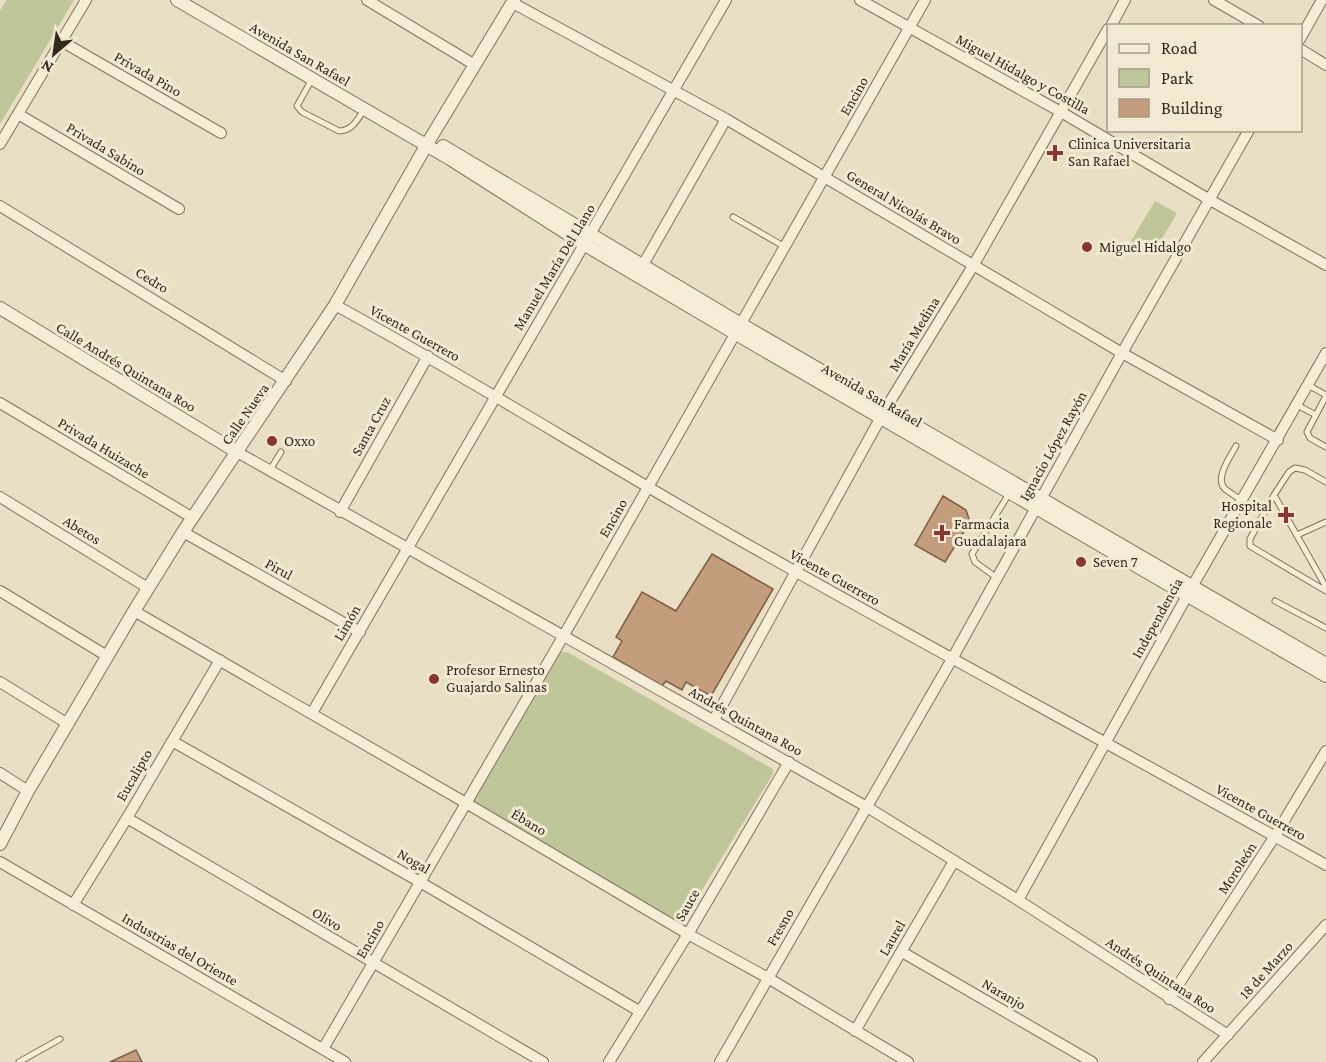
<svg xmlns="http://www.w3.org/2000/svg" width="1326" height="1062" font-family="'Crimson Pro',serif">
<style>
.green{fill:#bfc699}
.building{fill:#c49d7d;stroke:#7e5d44;stroke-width:1.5}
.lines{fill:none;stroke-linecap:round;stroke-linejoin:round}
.service-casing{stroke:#82715c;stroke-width:7}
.minor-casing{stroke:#82715c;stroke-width:12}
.tertiary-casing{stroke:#82715c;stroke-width:14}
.service{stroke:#f5edd6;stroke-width:5}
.minor{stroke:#f5edd6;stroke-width:10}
.tertiary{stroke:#f5edd6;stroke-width:12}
.poi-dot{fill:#8b3432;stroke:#f1e9d2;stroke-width:2}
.labels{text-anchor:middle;stroke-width:6;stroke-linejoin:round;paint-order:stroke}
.street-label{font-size:15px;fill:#33291f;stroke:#f1e9d2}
.poi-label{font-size:15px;fill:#33291f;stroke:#f1e9d2;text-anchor:start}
</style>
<rect width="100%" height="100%" fill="#e9dfc4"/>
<!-- green -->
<path class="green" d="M6 0H74L0 124V11Z
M1155 201 1177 213 1153 254 1131 241Z
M561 652H567L773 769V774L681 924 676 925 477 806 474 801Z"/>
<!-- building -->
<path class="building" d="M943 496 966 510 970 522 945 562 915 545Z
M712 554 773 589 711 696 686 682 682 690 666 681 662 686 613 657 622 641 616 637 642 592 676 611Z
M136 1050 142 1062H110Z"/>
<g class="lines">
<!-- service casing -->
<g class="service-casing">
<path id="service" d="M312 79 297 106 302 112 339 131C352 131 357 120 364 110
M733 217 785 247
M1308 385 1326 395
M1326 396 1307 432 1310 438 1326 447
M1297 405 1316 415
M1236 446C1231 456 1215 477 1224 488 1228 492 1236 496 1241 500
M270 470 281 452
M1326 482 1305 470 1295 468 1289 472 1274 495 1326 587
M1274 495 1250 539V546L1326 591
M1297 535 1326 522
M997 578 975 562 972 554 1010 492
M1275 601 1326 628
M19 1062 60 1039"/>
</g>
<!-- minor casing -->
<g class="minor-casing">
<path id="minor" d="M367 0 475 65
M860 0 1061 112 1210 200 1326 265
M1214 0 1259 26
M513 3 726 119 1122 353 1278 440
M1111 26 1125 0
M1300 39 1322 0
M61 41 221 133
M1300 49 1326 65
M18 114 179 209
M0 144 86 0
M0 206 286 381
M640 270 726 119
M335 305C471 379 602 462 736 538 932 649 1130 755 1326 865
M0 403 193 518
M237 452 867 807 1018 900 1228 1035
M0 497 148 588
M340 512 428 356
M183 532 360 632
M0 591 107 656
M134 611 466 803 688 934 768 978 908 1062
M0 682 68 724
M312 713 726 0
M714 720 886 408 973 266 1108 29
M172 741 420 882 639 1011
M0 773 28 791
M127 818 543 1062
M0 862 345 1062
M1018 900 1193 585 1326 353
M73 905 127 818 220 660
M902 952 1092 1062
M1169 999 1275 836 1326 751
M855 1031 954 861
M323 1049 564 635 925 0
M609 1062 688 934 789 762
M720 1062 952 659 1122 353 1249 130
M1203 1062 1326 925"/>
</g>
<!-- tertiary casing -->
<g class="tertiary-casing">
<path id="tertiary" d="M177 0 450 159 585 245 736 334 1326 676
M443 146 741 324 1326 664
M0 308 237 452
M0 844 28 791 134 611 183 532 335 305 430 139 514 0"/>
</g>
<!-- service -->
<use href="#service" class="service"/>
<!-- minor -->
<use href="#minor" class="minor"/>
<!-- tertiary -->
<use href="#tertiary" class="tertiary"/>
</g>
<!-- markers -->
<g class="poi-dot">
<path d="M1052 144h6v6h6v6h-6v6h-6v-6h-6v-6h6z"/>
<circle cx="1087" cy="247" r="6"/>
<circle cx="272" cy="441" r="6"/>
<path d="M1283 506h6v6h6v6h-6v6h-6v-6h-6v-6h6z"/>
<path d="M939 524h6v6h6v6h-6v6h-6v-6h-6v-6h6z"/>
<circle cx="1081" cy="562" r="6"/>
<circle cx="434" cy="679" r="6"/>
</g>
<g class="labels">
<!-- street labels -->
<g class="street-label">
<text transform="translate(300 54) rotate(30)" y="5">Avenida San Rafael</text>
<text transform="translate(148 74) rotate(30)" y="5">Privada Pino</text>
<text transform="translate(1023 74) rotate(29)" y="5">Miguel Hidalgo y Costilla</text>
<text transform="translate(854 96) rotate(-60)" y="5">Encino</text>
<text transform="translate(106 149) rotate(31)" y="5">Privada Sabino</text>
<text transform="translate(904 207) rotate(31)" y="5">General Nicolás Bravo</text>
<text transform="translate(554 267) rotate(-59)" y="5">Manuel María Del Llano</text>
<text transform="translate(152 280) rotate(32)" y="5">Cedro</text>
<text transform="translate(415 333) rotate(29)" y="5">Vicente Guerrero</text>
<text transform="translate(914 334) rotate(-59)" y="5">María Medina</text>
<text transform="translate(126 367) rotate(31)" y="5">Calle Andrés Quintana Roo</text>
<text transform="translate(872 395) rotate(30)" y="5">Avenida San Rafael</text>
<text transform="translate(245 414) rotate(-55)" y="5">Calle Nueva</text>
<text transform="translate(371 426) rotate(-61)" y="5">Santa Cruz</text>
<text transform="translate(1053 446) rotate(-61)" y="5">Ignacio López Rayón</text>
<text transform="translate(104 448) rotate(31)" y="5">Privada Huizache</text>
<text transform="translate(613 518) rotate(-60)" y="5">Encino</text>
<text transform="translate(82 530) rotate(32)" y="5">Abetos</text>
<text transform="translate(279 569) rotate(29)" y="5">Pirul</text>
<text transform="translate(835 577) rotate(29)" y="5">Vicente Guerrero</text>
<text transform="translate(1157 618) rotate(-61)" y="5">Independencia</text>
<text transform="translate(347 623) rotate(-60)" y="5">Limón</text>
<text transform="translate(746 721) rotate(29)" y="5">Andrés Quintana Roo</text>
<text transform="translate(134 775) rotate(-60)" y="5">Eucalipto</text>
<text transform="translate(1261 812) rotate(29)" y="5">Vicente Guerrero</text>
<text transform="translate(529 822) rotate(31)" y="5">Ébano</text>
<text transform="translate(414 861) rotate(30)" y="5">Nogal</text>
<text transform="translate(1237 868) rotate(-57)" y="5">Moroleón</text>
<text transform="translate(687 905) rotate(-60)" y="5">Sauce</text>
<text transform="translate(327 919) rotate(31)" y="5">Olivo</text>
<text transform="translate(780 927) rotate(-60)" y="5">Fresno</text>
<text transform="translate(892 938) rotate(-60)" y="5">Laurel</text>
<text transform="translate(370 939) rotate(-60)" y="5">Encino</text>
<text transform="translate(180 949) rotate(30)" y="5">Industrias del Oriente</text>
<text transform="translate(1266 970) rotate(-48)" y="5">18 de Marzo</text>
<text transform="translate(1161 975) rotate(33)" y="5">Andrés Quintana Roo</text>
<text transform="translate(1004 994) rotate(30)" y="5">Naranjo</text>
</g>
<!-- poi labels -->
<g class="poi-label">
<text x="1068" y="149">Clinica Universitaria<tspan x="1068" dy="17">San Rafael</tspan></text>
<text x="1099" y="252">Miguel Hidalgo</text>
<text x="284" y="446">Oxxo</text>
<text x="1272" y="511" text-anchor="end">Hospital<tspan x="1272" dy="17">Regionale</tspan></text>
<text x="954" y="529">Farmacia<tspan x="954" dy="17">Guadalajara</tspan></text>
<text x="1093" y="567">Seven 7</text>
<text x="446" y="675">Profesor Ernesto<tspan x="446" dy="17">Guajardo Salinas</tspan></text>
</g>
</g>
<!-- legend -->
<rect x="1107" y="24" width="195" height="108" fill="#f1e9d2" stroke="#a59c8a" stroke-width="1.5"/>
<rect x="1119" y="44" width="30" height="9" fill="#f5edd6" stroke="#a59c8a" stroke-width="1.5"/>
<text x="1161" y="54" font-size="18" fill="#33291f">Road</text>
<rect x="1119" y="69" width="30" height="18" fill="#bfc699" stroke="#a59c8a" stroke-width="1.5"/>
<text x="1161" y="84" font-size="18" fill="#33291f">Park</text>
<rect x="1119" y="99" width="30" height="18" fill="#c49d7d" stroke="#a59c8a" stroke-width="1.5"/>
<text x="1161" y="114" font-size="18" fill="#33291f">Building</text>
<!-- north arrow -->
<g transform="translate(54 54) rotate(209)" stroke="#f1e9d2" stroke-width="4.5" paint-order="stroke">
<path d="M0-4.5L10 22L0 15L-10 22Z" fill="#33291f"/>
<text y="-9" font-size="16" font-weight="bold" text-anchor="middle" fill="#33291f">N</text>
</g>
</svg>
